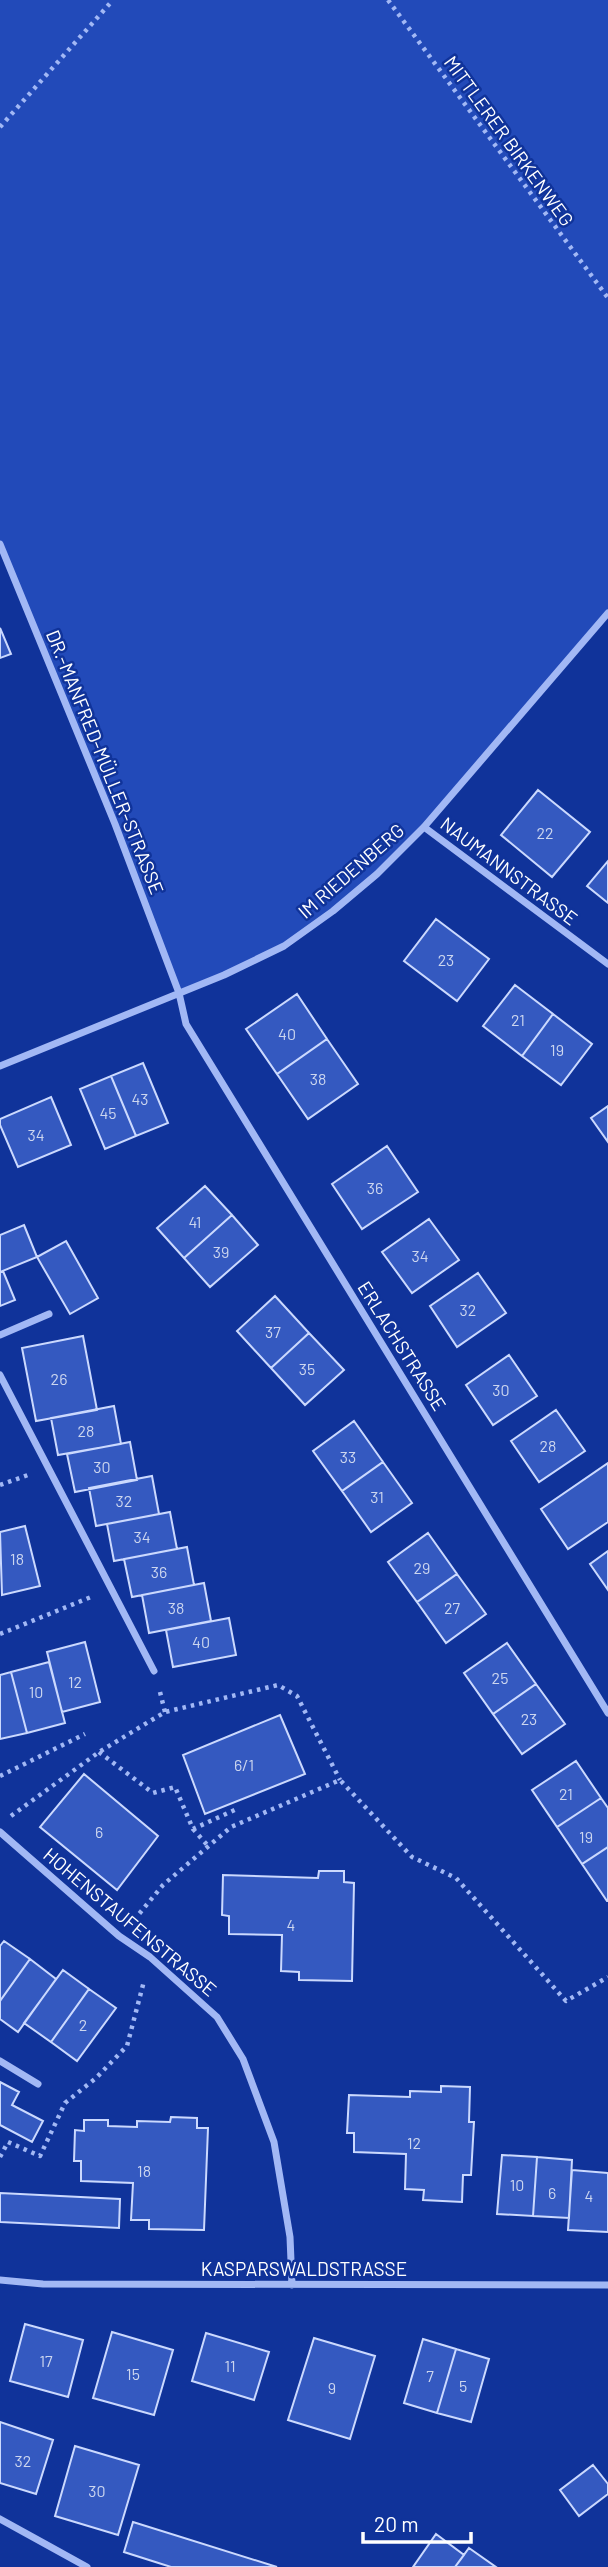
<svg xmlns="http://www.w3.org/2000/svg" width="608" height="2567" font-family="Barlow,sans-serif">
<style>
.green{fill:#224ab9}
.building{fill:#3459c0;stroke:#cbd9fe;stroke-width:2}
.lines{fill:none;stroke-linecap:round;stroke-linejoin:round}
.path{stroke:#a2b8f5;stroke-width:4.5;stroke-dasharray:3.5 5;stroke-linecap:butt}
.street{stroke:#a2b8f5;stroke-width:7}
.labels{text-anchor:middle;stroke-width:5;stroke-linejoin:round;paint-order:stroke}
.number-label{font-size:16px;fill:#ccd6ef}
.street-label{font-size:19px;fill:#fff;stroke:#10339a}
</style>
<rect width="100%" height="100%" fill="#10339a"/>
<!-- green -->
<path class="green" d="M0 0H608V613L424 827 377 874 284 946 179 993 0 544Z"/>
<!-- building -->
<path class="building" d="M0 628 11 654 0 658Z
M538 790 590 832 552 877 501 835Z
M608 861V903L587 886Z
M436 919 489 959 457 1001 404 961Z
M515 985 553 1014 522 1056 483 1026Z
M297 994 327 1039 277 1074 246 1029Z
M553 1014 592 1044 561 1085 522 1056Z
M327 1039 358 1084 308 1119 277 1074Z
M143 1063 168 1123 136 1136 111 1076Z
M111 1076 136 1136 105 1149 80 1089Z
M51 1097 71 1145 18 1167 0 1125V1119Z
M608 1106V1142L591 1118Z
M387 1146 418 1192 362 1229 332 1184Z
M205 1186 232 1215 184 1258 157 1228Z
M232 1215 258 1245 210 1287 184 1258Z
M429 1219 459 1260 412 1293 382 1252Z
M24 1225 37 1257 0 1272V1235Z
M66 1241 98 1298 70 1314 37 1257Z
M3 1271 15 1300 0 1306V1272Z
M478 1273 506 1313 457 1347 430 1306Z
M275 1296 309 1333 271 1368 237 1331Z
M309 1333 344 1370 305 1405 271 1368Z
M83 1336 97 1410 36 1421 22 1348Z
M509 1355 537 1396 493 1425 466 1385Z
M114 1406 121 1444 58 1455 51 1418Z
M556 1410 585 1451 539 1482 511 1441Z
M354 1421 383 1462 342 1491 313 1451Z
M130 1442 137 1480 75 1492 67 1454Z
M383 1462 412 1503 371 1532 342 1491Z
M608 1463V1522L568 1549 541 1509Z
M152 1476 159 1514 96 1526 89 1488Z
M170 1512 177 1549 114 1561 107 1524Z
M25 1526 40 1586 2 1595 0 1532Z
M428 1533 457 1574 417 1602 388 1562Z
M187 1547 194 1585 132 1597 124 1559Z
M608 1551V1590L590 1564Z
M457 1574 486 1614 446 1643 417 1602Z
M204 1583 211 1621 149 1633 142 1595Z
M229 1618 236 1655 173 1667 166 1630Z
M85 1642 100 1702 62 1712 47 1652Z
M507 1643 536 1684 493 1714 464 1673Z
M49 1662 65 1723 27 1733 11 1672Z
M11 1672 27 1733 0 1739V1675Z
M536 1684 565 1724 522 1754 493 1714Z
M280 1715 305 1774 205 1814 183 1755Z
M576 1761 601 1798 557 1827 532 1790Z
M84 1774 158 1836 117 1890 40 1827Z
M601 1798 608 1808V1847L582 1864 557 1827Z
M608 1847V1901H607L582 1864Z
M319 1871H344V1882L354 1883 352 1981 299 1980V1972L281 1971 282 1935 229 1934V1916L222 1915 223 1875 318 1878Z
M4 1941 30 1959 0 2001V1946Z
M30 1959 56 1979 18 2032 0 2019V2001Z
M63 1970 89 1989 51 2042 24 2023Z
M89 1989 116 2008 77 2061 51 2042Z
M0 2082 19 2092 12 2105 43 2121 32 2142 0 2125Z
M441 2086 470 2087 469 2122H474L471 2175H463L462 2202 423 2200 424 2190 405 2189 406 2154 354 2152V2133H347L349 2095 410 2097V2091L441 2092Z
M171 2117 197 2118V2128H208L204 2230 149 2229V2220H131L133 2183 81 2181V2161H74L75 2130 84 2131V2120H108V2126L137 2127V2121L170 2122Z
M502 2155 537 2157 533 2216 497 2214Z
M537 2157 572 2160 569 2218 533 2216Z
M572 2170 608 2173V2232L568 2230Z
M0 2193 120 2199 119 2228 0 2222Z
M25 2324 83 2340 68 2397 10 2381Z
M112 2332 173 2350 154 2415 93 2398Z
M206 2333 269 2352 254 2400 192 2381Z
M314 2338 375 2356 350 2439 288 2420Z
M423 2339 456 2349 437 2413 404 2403Z
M456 2349 489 2359 471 2422 437 2413Z
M0 2422 53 2440 36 2494 0 2483Z
M75 2446 139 2465 118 2535 55 2516Z
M593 2465 608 2484V2494L579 2516 560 2490Z
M133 2522 277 2567H171L124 2552Z
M436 2534 464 2555 455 2567H413Z
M469 2548 496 2567H455Z"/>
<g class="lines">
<!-- path -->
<path class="path" d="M388 0 608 298
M0 127 113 0
M0 1485 28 1475
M0 1634 91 1597
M160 1692 165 1712
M99 1752 153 1793 175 1787 193 1829 239 1808
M0 1776 85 1734
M11 1816 99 1752 165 1712 278 1685 297 1696 340 1780
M193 1829 209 1847
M134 1920 163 1885 231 1827 340 1780 412 1857 456 1878 566 2001 608 1977
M0 2157 8 2142 40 2156 65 2103 96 2078 127 2046 144 1981"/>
<!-- street -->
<path class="street" d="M0 544 115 824 179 993 186 1024 608 1713
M424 827 608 964
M0 1066 224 975 284 946 333 911 377 874 424 827 608 613
M0 1335 49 1314
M0 1375 154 1671
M0 1832 119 1936 150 1957 217 2017 243 2059 274 2142 290 2237 292 2285
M0 2061 38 2084
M0 2280 43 2284 608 2285
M0 2519 87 2567"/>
</g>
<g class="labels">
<!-- number labels -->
<g class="number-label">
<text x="545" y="839">22</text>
<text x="446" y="966">23</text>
<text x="518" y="1026">21</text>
<text x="287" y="1040">40</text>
<text x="557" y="1056">19</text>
<text x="318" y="1085">38</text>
<text x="140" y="1105">43</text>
<text x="108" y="1119">45</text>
<text x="36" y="1141">34</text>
<text x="375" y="1194">36</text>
<text x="195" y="1228">41</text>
<text x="221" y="1258">39</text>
<text x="420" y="1262">34</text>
<text x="468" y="1316">32</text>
<text x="273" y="1338">37</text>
<text x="307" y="1375">35</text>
<text x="59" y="1385">26</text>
<text x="501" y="1396">30</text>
<text x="86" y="1437">28</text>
<text x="548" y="1452">28</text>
<text x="348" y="1463">33</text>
<text x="102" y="1473">30</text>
<text x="377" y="1503">31</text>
<text x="124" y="1507">32</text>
<text x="142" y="1543">34</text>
<text x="17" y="1565">18</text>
<text x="422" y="1574">29</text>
<text x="159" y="1578">36</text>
<text x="176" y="1614">38</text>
<text x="452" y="1614">27</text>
<text x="201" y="1648">40</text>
<text x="500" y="1684">25</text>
<text x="75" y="1688">12</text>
<text x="36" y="1698">10</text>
<text x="529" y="1725">23</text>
<text x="244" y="1771">6/1</text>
<text x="566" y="1800">21</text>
<text x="99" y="1838">6</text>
<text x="586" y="1843">19</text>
<text x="291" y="1931">4</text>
<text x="83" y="2031">2</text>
<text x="414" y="2149">12</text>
<text x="144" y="2177">18</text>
<text x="517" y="2191">10</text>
<text x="552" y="2199">6</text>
<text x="589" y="2202">4</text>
<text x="46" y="2367">17</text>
<text x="230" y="2372">11</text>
<text x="133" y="2380">15</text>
<text x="430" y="2382">7</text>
<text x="463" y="2392">5</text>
<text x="332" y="2394">9</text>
<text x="23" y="2467">32</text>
<text x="97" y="2497">30</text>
</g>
<!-- street labels -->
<g class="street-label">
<text transform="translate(509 141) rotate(54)" y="7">MITTLERER BIRKENWEG</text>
<text transform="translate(105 762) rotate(68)" y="7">DR.-MANFRED-MÜLLER-STRASSE</text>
<text transform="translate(351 871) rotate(-41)" y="7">IM RIEDENBERG</text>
<text transform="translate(509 871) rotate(37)" y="7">NAUMANNSTRASSE</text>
<text transform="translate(402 1346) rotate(58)" y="7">ERLACHSTRASSE</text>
<text transform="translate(130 1922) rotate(40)" y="7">HOHENSTAUFENSTRASSE</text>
<text x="304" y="2276">KASPARSWALDSTRASSE</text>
</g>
</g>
<!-- scale -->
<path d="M363 2532v10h108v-10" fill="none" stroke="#ffffff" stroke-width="3.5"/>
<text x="374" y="2532" font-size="21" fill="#ffffff" stroke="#10339a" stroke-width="5" paint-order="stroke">20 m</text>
</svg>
